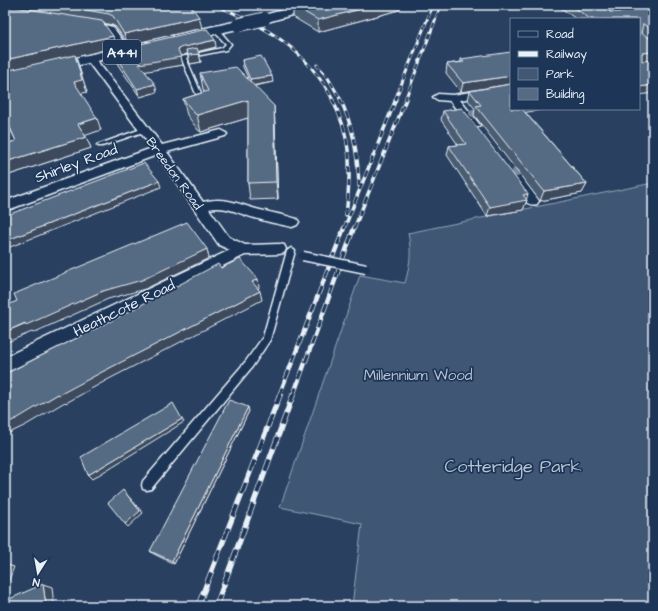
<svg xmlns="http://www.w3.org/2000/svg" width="658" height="611" font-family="'Architects Daughter',sans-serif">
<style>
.green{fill:#415774;stroke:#94a4b6}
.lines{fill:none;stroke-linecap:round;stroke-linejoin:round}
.lane-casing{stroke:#e8f1f8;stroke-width:3}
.street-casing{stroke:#e8f1f8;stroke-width:3}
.primary-casing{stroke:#e8f1f8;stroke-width:3}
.lane{fill:#1d3557;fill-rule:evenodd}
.street{fill:#1d3557;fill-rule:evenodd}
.primary{fill:#1d3557;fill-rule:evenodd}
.rail-far3-casing{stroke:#e8f1f8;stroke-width:3}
.rail-far2-casing{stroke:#e8f1f8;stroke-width:3.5}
.rail-far1-casing{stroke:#e8f1f8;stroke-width:4.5}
.rail-casing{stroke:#e8f1f8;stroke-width:5.5}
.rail-far3{stroke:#1d3557;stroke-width:2;stroke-dasharray:5.5;stroke-linecap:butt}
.rail-far2{stroke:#1d3557;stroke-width:2.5;stroke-dasharray:7;stroke-linecap:butt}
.rail-far1{stroke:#1d3557;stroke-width:3;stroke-dasharray:9;stroke-linecap:butt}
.rail{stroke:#1d3557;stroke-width:4;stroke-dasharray:12;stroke-linecap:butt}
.lane-bridge-casing{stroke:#e8f1f8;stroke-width:11;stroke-linecap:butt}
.primary-bridge-casing{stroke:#e8f1f8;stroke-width:15;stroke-linecap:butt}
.lane-bridge{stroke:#1d3557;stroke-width:8}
.primary-bridge{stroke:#1d3557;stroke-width:13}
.tree{fill:#77889e}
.wall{fill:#495b71;stroke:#e8f1f8}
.shaded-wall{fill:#3c4a5c;stroke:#e8f1f8}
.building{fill:#556a83;stroke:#e8f1f8}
.labels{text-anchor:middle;stroke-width:3.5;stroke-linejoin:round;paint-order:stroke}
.far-street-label{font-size:13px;fill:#e8f1f8;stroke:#1d3557}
.shield{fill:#1d3557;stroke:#abb9c8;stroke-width:1}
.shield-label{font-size:14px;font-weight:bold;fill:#e8f1f8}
.street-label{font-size:15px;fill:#e8f1f8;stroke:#1d3557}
.park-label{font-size:15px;fill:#b6c3d0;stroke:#1d3557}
.near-park-label{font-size:18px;fill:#b6c3d0;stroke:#1d3557}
</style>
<rect width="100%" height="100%" fill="#294061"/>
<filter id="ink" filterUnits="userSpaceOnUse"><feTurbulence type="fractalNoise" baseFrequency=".025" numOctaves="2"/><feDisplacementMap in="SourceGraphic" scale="8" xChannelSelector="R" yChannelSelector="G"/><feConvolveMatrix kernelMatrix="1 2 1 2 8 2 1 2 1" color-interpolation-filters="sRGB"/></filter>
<g filter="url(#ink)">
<!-- green -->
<path class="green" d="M653 183V606H352L362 524 280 507 360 275 405 283C410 264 412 253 408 233Z"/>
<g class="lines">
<!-- lane casing -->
<g class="lane-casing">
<path id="lane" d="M16 5H20L18 13 16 14 14 13Z
M214 29H218L231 44 226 50 186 58 201 93 196 94 181 57 222 48 226 44 214 31Z
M144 128 147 130 146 131 102 146H98L97 145Z
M291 248 295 251 270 340 252 367 151 489 147 490 143 489 142 485 143 481 246 361 263 337 287 251Z"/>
</g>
<!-- street casing -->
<g class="street-casing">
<path id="street" d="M276 5H285L293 12 292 14H286Z
M86 21 113 27 130 51 128 53H122L107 31 83 26 81 24Z
M91 56 94 57 162 145 221 130 225 132 227 134 225 136 167 152 203 202C227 196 239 205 260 210 273 213 285 215 297 219L299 222 297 225 292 227C280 224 267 222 255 218 239 214 225 205 209 209L229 237 245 245 279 244 284 245 286 249 284 253 279 254 245 255 5 373V357L230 250 219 245 157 155 5 211V201L152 148 86 59Z
M511 85V91L460 100 480 125 478 127H470L450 101 438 100 433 97 438 94 453 95Z
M515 174 520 175 537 198 539 201 537 204C524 208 517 190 510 181L509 178 510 175Z"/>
</g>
<!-- primary casing -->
<g class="primary-casing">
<path id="primary" d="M302 5H322L320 7 264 23 260 22 258 19 260 16Z
M238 21 242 22 244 25 242 28 179 42 174 41 173 38 174 35Z
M144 42 149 43 151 46 149 49 5 82V74Z"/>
</g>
<!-- lane -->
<use href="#lane" class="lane"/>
<!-- street -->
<use href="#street" class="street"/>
<!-- primary -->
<use href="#primary" class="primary"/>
<!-- rail-far3 casing -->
<g class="rail-far3-casing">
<path id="rail-far3" d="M216 5C267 27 306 49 333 100
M317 65 328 78 341 100
M395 100 433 5
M405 100 441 5"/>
</g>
<!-- rail-far2 casing -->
<g class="rail-far2-casing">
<path id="rail-far2" d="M332 99C353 139 351 172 346 215
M340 99C354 127 358 156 359 186
M344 229 396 99
M354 229 406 99"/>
</g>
<!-- rail-far1 casing -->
<g class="rail-far1-casing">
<path id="rail-far1" d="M279 396 344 228
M293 396 354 228"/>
</g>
<!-- rail casing -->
<g class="rail-casing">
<path id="rail" d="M198 606 280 395
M216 606 293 395"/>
</g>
<!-- rail-far3 -->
<use href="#rail-far3" class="rail-far3"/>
<!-- rail-far2 -->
<use href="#rail-far2" class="rail-far2"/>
<!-- rail-far1 -->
<use href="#rail-far1" class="rail-far1"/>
<!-- rail -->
<use href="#rail" class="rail"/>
<!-- lane-bridge casing -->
<g class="lane-bridge-casing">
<path id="lane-bridge" d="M303 256 366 269"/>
</g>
<!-- primary-bridge casing -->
<g class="primary-bridge-casing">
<path id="primary-bridge" d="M238 25 264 19"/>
</g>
<!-- lane-bridge -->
<use href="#lane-bridge" class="lane-bridge"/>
<!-- primary-bridge -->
<use href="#primary-bridge" class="primary-bridge"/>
</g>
<!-- trees -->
<g class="tree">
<circle cx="473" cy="113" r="4"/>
<circle cx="517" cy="172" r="5"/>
</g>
<!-- wall -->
<path class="wall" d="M5 5H15L14 7 20 8 19 5H190L202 28 128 45 116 27 112 25 103 23 116 47 76 57 79 67 87 92 81 93 101 130 85 135 91 148 9 175 5 169V144L16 141 6 120Z
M287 5H402L399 10 318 32 293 17V6L290 7Z
M557 5H602L610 12H611L602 5H653V93L639 19H576Z
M216 47 198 52 201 62 190 64 187 54 180 56 183 65 145 71 157 92 140 97 118 65 114 50Z
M461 59 511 84 461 92 446 73 447 64 461 62Z
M242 60 273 82 255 86 275 123 278 199 250 200 248 183V118L201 132 198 130 187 115 183 99 204 92 203 89 200 73 248 78 243 67Z
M470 91 525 112 587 184 582 193 540 201 474 115 475 109 468 100Z
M443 111 526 200H527L523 210 487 216 447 155 449 146 458 145 441 120Z
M249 411 174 564 152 553 150 551Z"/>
<!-- shaded-wall -->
<path class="shaded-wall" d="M5 5H15L13 9 5 11Z
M376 5H402L399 10 318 32V20Z
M199 17 202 28 128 45 124 34Z
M113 36 116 47 76 57 79 67 87 92 78 94 5 73V60Z
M215 40 216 47 188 54 186 50 187 54 181 56 180 57H181L183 65 142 72 139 64 178 50 179 48Z
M653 52V60L639 62 642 53Z
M199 54 201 62 190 64 188 55Z
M272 76 273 82 251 86 250 79Z
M511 76V84L461 92 463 83Z
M155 84 157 92 140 97 137 89Z
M653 85V93L639 95V87Z
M248 100 251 117 201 132 197 115Z
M274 106 275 123 278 199 276 182Z
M517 109H547L515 114Z
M97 118 101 130 84 136 78 124Z
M86 137 91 148 9 175 5 169V162Z
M159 181 161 187 5 249V241Z
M587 184 582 193 540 201 544 191Z
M528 194 526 201 527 200 523 210 487 216 490 207 523 195Z
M207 249 209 258 145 289 108 299 33 333 32 332 5 343V332L103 291Z
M258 279 259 288 254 291 252 282Z
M260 291 262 300 107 380 66 403 65 402 26 425 5 435V424L58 394Z
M248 407 249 411 174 564 172 561Z
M182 419 184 422 92 479 88 475Z
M123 490 143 513 128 527 125 524Z
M5 564 14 567 5 590Z
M43 584 52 587 54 606H46Z"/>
<!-- building -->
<path class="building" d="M57 5H190L199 17 124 34 113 16 109 14Z
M292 5H376L318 20Z
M571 5H602L610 12H623L622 10 616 5H653V30L643 24 641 33 653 40V52L642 53V61L653 60V85L639 87V19H590Z
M15 7 102 21 113 36 5 60V8Z
M207 29 215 40 179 48 178 50 181 57 139 64 155 84 137 89 116 57 114 50Z
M197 48 199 54 188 55 186 50Z
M511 52V76L463 83 447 64 464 62 461 59Z
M75 55 82 80 74 82 97 118 78 124 86 137 5 162V144L16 141 5 116V71Z
M261 56 272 76 250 79 242 60Z
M236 67 274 106 276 182 248 183V100L197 115 194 113 183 99 208 91 200 73Z
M511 84V109H522L587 184 544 191 476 106 481 105 470 91Z
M462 108 528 194 523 195 527 200 490 207 449 146 466 144 443 111Z
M144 163 159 181 5 241V216Z
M187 222 207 249 142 280 103 291 26 325 25 323 5 332V306L17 301 14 294Z
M240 259 258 279 252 282 260 291 102 372 59 395 58 394 18 418 5 424V374L109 322 218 264 221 268Z
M229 400 248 407 172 561 150 551Z
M173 403 182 419 88 475 81 457Z
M123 490 140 511 125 524 108 503Z
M43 584 46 606H5V601Z"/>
</g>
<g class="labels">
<!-- far-street labels -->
<g class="far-street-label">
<text transform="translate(175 173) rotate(54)" y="5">Breedon Road</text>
</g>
<!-- shield labels -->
<rect class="shield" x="103" y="40" width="38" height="24" rx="3"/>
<g class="shield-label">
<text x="122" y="57">A441</text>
</g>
<!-- street labels -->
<g class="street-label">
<text transform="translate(76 163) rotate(-20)" y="5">Shirley Road</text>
<text transform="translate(124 308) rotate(-26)" y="5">Heathcote Road</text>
</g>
<!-- park labels -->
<g class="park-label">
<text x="418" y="380">Millennium Wood</text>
</g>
<!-- near-park labels -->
<g class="near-park-label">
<text x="513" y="472">Cotteridge Park</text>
</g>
</g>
<!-- margin -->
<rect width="658" height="611" fill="none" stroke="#1d3557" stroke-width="20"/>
<rect x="10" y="10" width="638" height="591" fill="none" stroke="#e8f1f8" stroke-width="1.5" filter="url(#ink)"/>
<!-- legend -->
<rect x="510" y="18" width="130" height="92" fill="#1d3557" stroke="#6e8097"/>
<rect x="518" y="31" width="20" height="6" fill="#1d3557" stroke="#6e8097"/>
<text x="546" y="38" font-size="12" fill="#e8f1f8">Road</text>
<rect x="518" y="51" width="20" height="6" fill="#e8f1f8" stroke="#6e8097"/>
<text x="546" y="58" font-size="12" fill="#e8f1f8">Railway</text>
<rect x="518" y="68" width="20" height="12" fill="#415774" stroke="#6e8097"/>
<text x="546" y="78" font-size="12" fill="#e8f1f8">Park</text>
<rect x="518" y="88" width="20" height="12" fill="#556a83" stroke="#6e8097"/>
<text x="546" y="98" font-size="12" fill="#e8f1f8">Building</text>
<!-- north arrow -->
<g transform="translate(38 573) rotate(191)" stroke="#1d3557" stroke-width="3" paint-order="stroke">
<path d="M0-3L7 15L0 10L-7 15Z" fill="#e8f1f8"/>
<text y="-6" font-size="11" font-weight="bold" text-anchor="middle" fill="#e8f1f8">N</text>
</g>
</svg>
